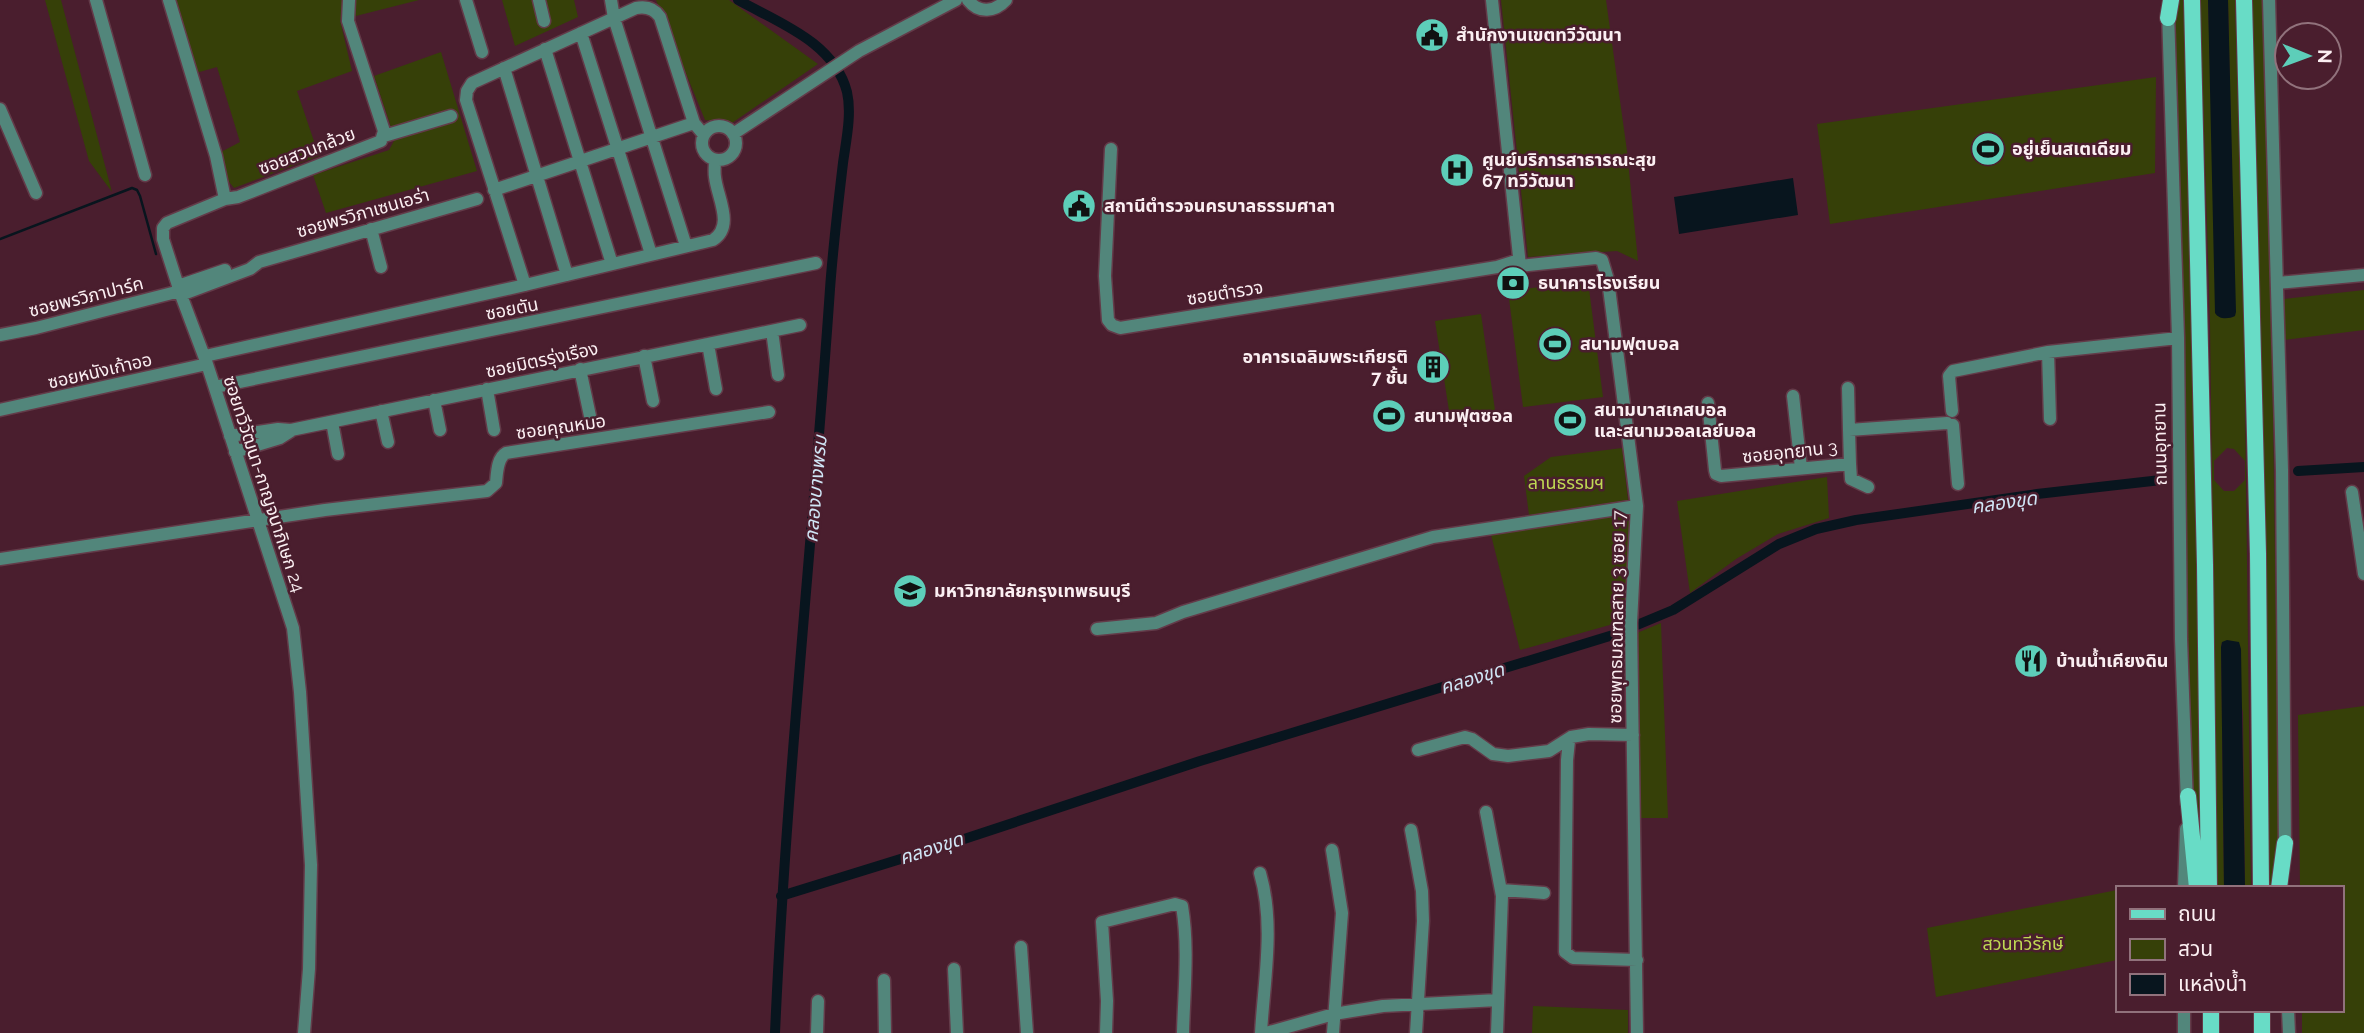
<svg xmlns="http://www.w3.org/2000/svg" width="2364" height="1033" font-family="Raleway,'Noto Sans Thai',sans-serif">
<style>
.green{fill:#364008}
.water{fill:#08151e}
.pier{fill:#4a1e2e}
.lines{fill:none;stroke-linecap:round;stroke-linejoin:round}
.stream{stroke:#08151e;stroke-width:2.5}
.canal{stroke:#08151e;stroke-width:10}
.minor-casing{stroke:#633b49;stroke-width:15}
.major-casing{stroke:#633b49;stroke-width:18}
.minor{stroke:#52867b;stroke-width:12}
.major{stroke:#68dcc6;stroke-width:16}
.labels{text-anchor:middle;stroke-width:5;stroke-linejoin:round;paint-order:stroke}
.poi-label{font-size:18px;font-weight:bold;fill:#fbeff2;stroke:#4a1e2e;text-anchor:start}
.street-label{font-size:18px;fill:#fbeff2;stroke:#4a1e2e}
.park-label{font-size:18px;fill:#bfd953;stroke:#4a1e2e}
.water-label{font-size:19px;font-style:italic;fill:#d0e6f6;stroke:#4a1e2e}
</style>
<rect width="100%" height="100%" fill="#4a1e2e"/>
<!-- green -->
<path class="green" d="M45 0H61L112 192 89 161Z
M176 0H419L340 20 352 71 297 91 319 156 234 188 222 173 221 152 240 142 217 67 196 73Z
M502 0H574L578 17 515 46Z
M656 0H729L818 64 732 123 705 120Z
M1501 0H1606L1627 151 1638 261 1617 251 1528 257Z
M2174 0H2185L2194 381 2201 878 2193 826 2191 737 2186 684Z
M2200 0H2208L2212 130 2235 316 2228 0H2235L2244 321 2251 888H2245L2243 712 2222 642 2221 647 2224 888H2217L2210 322Z
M2250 0H2263L2271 275 2279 843 2276 888H2267Z
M441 52 477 171 326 213 313 175 389 150 395 139 374 76Z
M2156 77 2155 173 1830 224 1817 124Z
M1588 281 1603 397 1523 407 1508 291Z
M2364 290V330L2283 340 2284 299Z
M1481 314 1495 410 1450 417 1435 321Z
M1622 448 1628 500 1529 515 1524 476 1551 457Z
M1827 477 1829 518 1778 534 1736 559 1690 593 1677 501Z
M1630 512 1624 621 1520 650 1490 531Z
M1661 623 1668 818H1638L1637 633Z
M2364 706V1033H2302V1010H2341V888H2300L2298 715Z
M2117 890V960L1936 997 1927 928Z
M1533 1006 1628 1010V1033H1532Z"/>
<!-- water -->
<path class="water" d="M2208 0H2228L2236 312 2235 316C2229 319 2219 320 2215 313Z
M1793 178 1798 215 1679 234 1674 197Z
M2227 640 2239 642 2241 649 2245 888H2224L2221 647 2222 642Z"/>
<!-- pier -->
<path class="pier" d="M2227 448 2234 449 2245 461V480L2234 491H2224L2214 480V461Z"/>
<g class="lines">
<!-- stream -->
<path class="stream" d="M0 239 132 188 137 190 140 196 156 254"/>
<!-- canal -->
<path class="canal" d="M738 0C779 23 834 42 847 92 852 114 846 141 843 163 838 205 833 247 830 289 813 537 786 784 775 1033
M2298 471 2364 467
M781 896 949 844 1200 761 1613 635 1673 610 1779 544 1816 529 1856 520 2037 494 2161 480"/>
<!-- minor casing -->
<g class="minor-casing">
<path id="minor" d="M96 0 145 175
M169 0 216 156 225 199 167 223 163 228V239L181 295 207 364 293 628 300 692 311 865 309 969 304 1033
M466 0 482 52
M539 0 544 21
M611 0 614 18 686 246
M968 0C979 14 995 12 1006 0
M1492 0 1520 266 1596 258 1602 260 1608 280 1637 506 1631 623 1637 1033
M2269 0 2282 470 2285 850
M2168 11 2178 338 2181 639 2187 804
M581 33 651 254
M545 49 612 264
M504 68 567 275
M0 109 36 193
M702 143a17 17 0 1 1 34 0a17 17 0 1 1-34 0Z
M733 134 859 51 956 0
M384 136 451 116
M1111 149 1105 276 1108 320 1112 325 1120 328 1497 267 1519 260
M494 190 694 123
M225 199 238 197 381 141 384 131 348 21 349 0
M371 229 381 267
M2277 283 2364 275
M525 285 466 100 467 91 472 83 636 8C646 6 654 8 660 17L694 123 704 135
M178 286 225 270
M181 295 250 269 259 262 477 199
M772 331 778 375
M0 335 36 328 180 291
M708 344 716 389
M2048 352 2050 419
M205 356 525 285 713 240C735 226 717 197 715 177 714 171 715 165 715 160
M644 356 653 401
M580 369 590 416
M215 387 816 263
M1848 388 1849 430
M487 389 494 430
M1793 396 1801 468
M434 400 440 430
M1708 403 1715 470 1716 474 1721 476 1850 464 1849 430 1947 423
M0 410 207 364
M381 411 388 442
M1952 411 1949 376 1953 371 2048 352 2178 338
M332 422 338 454
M1953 425 1958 484
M230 436 278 429 291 430 800 325
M235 452 280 438 291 431
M1850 464 1851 479 1868 487
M2352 492 2364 574
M0 559 325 510 487 491 496 483C497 473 497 458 506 453L769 412
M1097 629 1156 623 1183 612 1433 537 1637 506
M1569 741 1567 760 1565 952 1573 958 1637 960
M1418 750 1465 737 1472 739 1493 754 1508 756 1549 751 1571 737 1589 734 1633 735
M1486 812 1502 896 1497 1033
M1411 830 1422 891 1423 921 1416 1033
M1332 850 1342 913 1333 1033
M1260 873C1275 924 1264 980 1261 1033
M2184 888 2186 829
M1501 890 1544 893
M1021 947 1027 1033
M954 969 957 1033
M884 980 885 1033
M2288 1010 2289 1033
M817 1033 818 1001
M1106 1033 1107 1001 1102 922 1175 904 1182 906C1189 948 1184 991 1183 1033
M1266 1033 1334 1014 1383 1006 1498 1000
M2184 1033V1010"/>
</g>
<!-- major casing -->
<g class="major-casing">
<path id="major" d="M2192 0 2205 565 2209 888
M2244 0 2258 554 2261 888
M2168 18 2171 0
M2188 796 2197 888
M2279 888 2285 843
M2211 1010V1033
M2262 1033V1010"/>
</g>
<!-- minor -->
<use href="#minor" class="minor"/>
<!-- major -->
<use href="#major" class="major"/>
</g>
<!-- icons -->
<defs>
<g id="civic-disc" transform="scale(1.75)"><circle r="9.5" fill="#5dceb9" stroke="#4a1e2e"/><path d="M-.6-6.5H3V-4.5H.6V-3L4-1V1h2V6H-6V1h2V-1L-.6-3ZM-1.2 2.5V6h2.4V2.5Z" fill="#111"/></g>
<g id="stadium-disc" transform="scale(1.75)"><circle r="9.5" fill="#5dceb9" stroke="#4a1e2e"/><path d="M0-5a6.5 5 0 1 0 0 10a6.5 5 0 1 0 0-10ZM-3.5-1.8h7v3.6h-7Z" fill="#111"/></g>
<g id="hospital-disc" transform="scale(1.75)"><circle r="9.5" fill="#5dceb9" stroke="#4a1e2e"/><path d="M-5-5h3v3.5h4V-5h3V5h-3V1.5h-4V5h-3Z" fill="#111"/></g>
<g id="bank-disc" transform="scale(1.75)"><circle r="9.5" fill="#5dceb9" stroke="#4a1e2e"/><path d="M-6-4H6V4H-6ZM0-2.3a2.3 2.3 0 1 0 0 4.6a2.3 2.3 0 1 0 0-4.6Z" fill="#111"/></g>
<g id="building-disc" transform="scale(1.75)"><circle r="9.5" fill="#5dceb9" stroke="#4a1e2e"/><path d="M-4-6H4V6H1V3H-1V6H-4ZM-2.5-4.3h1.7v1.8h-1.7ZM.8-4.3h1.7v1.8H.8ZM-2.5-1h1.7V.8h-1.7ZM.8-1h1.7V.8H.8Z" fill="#111"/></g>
<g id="university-disc" transform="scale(1.75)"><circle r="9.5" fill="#5dceb9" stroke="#4a1e2e"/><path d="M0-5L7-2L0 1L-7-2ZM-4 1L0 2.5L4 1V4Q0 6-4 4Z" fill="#111"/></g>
<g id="restaurant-disc" transform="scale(1.75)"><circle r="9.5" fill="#5dceb9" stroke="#4a1e2e"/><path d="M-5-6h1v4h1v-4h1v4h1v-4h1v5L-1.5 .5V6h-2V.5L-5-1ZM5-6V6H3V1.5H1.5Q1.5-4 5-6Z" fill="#111"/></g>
</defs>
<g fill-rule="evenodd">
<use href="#civic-disc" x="1432" y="35"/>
<use href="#stadium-disc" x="1988" y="149"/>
<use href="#hospital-disc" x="1457" y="170"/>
<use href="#civic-disc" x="1079" y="206"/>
<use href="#bank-disc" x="1513" y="283"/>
<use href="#stadium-disc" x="1555" y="344"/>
<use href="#building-disc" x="1433" y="367"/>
<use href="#stadium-disc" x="1389" y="416"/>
<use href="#stadium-disc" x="1570" y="420"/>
<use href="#university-disc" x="910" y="591"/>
<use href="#restaurant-disc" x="2031" y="661"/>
</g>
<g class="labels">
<!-- poi labels -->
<g class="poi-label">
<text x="1456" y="41">สำนักงานเขตทวีวัฒนา</text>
<text x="2012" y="155">อยู่เย็นสเตเดียม</text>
<text x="1482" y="166">ศูนย์บริการสาธารณะสุข<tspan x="1482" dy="21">67 ทวีวัฒนา</tspan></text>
<text x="1104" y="212">สถานีตำรวจนครบาลธรรมศาลา</text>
<text x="1538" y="289">ธนาคารโรงเรียน</text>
<text x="1580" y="350">สนามฟุตบอล</text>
<text x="1408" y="363" text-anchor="end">อาคารเฉลิมพระเกียรติ<tspan x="1408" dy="21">7 ชั้น</tspan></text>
<text x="1594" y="416">สนามบาสเกสบอล<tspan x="1594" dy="21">และสนามวอลเลย์บอล</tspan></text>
<text x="1414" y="422">สนามฟุตซอล</text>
<text x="934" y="597">มหาวิทยาลัยกรุงเทพธนบุรี</text>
<text x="2056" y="667">บ้านน้ำเคียงดิน</text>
</g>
<!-- street labels -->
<g class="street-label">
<text transform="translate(307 151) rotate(-21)" y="6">ซอยสวนกล้วย</text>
<text transform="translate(363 213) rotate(-16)" y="6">ซอยพรวิภาเซนเอร่า</text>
<text transform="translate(1225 293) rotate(-9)" y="6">ซอยตำรวจ</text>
<text transform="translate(86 297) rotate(-14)" y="6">ซอยพรวิภาปาร์ค</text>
<text transform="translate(512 309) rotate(-11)" y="6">ซอยตัน</text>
<text transform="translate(542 360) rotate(-12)" y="6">ซอยมิตรรุ่งเรือง</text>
<text transform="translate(100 371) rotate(-13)" y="6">ซอยหนังเก้าออ</text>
<text transform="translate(561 427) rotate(-8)" y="6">ซอยคุณหมอ</text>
<text transform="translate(2160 444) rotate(-91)" y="6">ถนนอุทยาน</text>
<text transform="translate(1790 452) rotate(-6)" y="6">ซอยอุทยาน 3</text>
<text transform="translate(264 484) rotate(72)" y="6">ซอยทวีวัฒนา-กาญจนาภิเษก 24</text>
<text transform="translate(1617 617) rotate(-89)" y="6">ซอยพุทธมณฑลสาย 3 ซอย 17</text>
</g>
<!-- park labels -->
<g class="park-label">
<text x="1566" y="489">ลานธรรมฯ</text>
<text x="2023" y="950">สวนทวีรักษ์</text>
</g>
<!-- water labels -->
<g class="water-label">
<text transform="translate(815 489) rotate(-85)" y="7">คลองบางพรม</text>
<text transform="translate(2004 502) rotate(-8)" y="7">คลองขุด</text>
<text transform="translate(1472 678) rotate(-17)" y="7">คลองขุด</text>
<text transform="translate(931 848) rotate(-18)" y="7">คลองขุด</text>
</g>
</g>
<!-- legend -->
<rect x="2116" y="886" width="228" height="126" fill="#4a1e2e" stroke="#91727c" stroke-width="2"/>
<rect x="2130" y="909" width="35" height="10" fill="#68dcc6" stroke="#91727c" stroke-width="2"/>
<text x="2178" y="921" font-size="21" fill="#fbeff2">ถนน</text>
<rect x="2130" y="939" width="35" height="21" fill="#364008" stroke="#91727c" stroke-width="2"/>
<text x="2178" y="956" font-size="21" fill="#fbeff2">สวน</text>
<rect x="2130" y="974" width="35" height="21" fill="#08151e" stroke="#91727c" stroke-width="2"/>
<text x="2178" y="991" font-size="21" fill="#fbeff2">แหล่งน้ำ</text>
<!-- north arrow -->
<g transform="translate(2308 56) rotate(91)"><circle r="33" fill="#4a1e2e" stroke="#91727c" stroke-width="2"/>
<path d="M0-5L12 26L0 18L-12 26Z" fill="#5dceb9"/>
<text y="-10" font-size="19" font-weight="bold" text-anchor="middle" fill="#fbeff2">N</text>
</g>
</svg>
